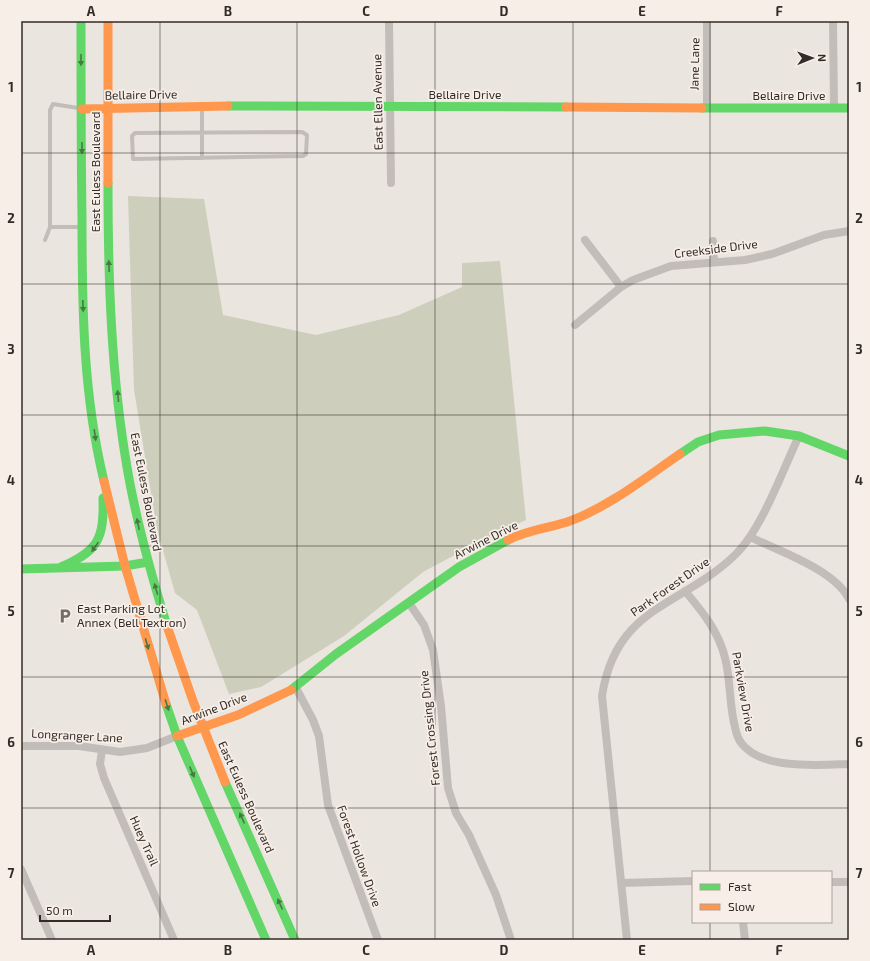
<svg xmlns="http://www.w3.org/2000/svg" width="870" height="961" font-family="'Exo 2',sans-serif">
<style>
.green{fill:#cdcebb}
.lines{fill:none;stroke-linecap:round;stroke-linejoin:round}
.lane{stroke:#c3bdb9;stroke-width:4}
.street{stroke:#c3bdb9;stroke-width:8}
.fast{stroke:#63d668;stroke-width:9}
.slow{stroke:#ff974d;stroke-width:9}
.oneway{fill:#497845}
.grid{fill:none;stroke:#332b28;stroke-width:1;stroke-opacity:0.55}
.labels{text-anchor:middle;stroke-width:3.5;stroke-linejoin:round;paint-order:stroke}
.street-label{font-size:12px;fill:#332b28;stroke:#f7efe7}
.poi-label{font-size:12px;fill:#332b28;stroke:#f7efe7;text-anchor:start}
.neatline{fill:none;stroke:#332b28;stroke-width:1.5}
.grid-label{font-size:13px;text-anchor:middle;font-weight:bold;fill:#332b28}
</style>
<rect width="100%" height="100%" fill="#ebe5e0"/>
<!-- green -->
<path class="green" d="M128 196 204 199 223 315 316 335 399 315 462 287V263L500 261 526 520 483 540 423 572 344 636 261 687 229 694 197 610 175 593 157 529 134 390Z"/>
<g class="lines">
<!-- lane -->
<path class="lane" d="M78 108 53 104 50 110V227H79
M302 132 307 135 306 154 303 156 133 159 132 136 135 133Z
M202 158V108
M45 240 50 227"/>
<!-- street -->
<path class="street" d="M389 21 391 183
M833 21 834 108
M707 108V21
M585 240 621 287
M713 241 714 262
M575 325 621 287 633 280 671 266 745 260 772 254 824 235 849 231
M750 537C779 551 835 570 849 599
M685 591C702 611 719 632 725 658 731 681 729 705 735 727 736 733 738 739 742 744 763 770 819 765 849 764
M409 603 424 625 433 650 441 706 448 788 456 813 469 835 496 895 511 940
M296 688 313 720 319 736 328 805 378 940
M21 746H79L120 752 147 748 177 736
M102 750 100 764 104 778 174 940
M21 869 52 940
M831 882H849
M621 883 693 881
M743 922 745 940
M627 940 602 696C616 605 682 607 736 554 762 529 783 469 799 436"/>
<!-- fast -->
<path class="fast" d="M81 21C81 87 81 153 82 218 82 306 83 395 104 481
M228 106 566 107
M702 108H849
M108 183C108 278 111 374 127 467 136 521 151 574 167 626
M680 454 698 442 719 435 765 431 799 436 849 456
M61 567C99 551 104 538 103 498
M21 569 125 566 148 562
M291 690 336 654 459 567 508 540
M166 704 177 736 266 940
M225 782 295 940"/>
<!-- slow -->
<path class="slow" d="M566 107 702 108
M82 109 228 106
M108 183V21
M104 481 125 566 166 704
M508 540C527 530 550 528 570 521 610 506 645 478 680 454
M167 626 193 701 225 782
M177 736 238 715 291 690"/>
</g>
<!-- one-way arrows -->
<defs><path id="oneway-solid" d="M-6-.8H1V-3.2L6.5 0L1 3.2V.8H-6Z"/></defs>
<g class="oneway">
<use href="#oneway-solid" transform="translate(81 60) rotate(90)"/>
<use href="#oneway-solid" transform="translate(82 148) rotate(90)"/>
<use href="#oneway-solid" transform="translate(109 266) rotate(-92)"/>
<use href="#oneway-solid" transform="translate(83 306) rotate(88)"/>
<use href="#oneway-solid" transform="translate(118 396) rotate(-95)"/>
<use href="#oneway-solid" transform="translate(95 435) rotate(82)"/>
<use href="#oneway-solid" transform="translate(138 524) rotate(-102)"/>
<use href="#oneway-solid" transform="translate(95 547) rotate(125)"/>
<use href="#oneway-solid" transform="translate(156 589) rotate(-106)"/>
<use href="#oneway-solid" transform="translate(147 644) rotate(74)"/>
<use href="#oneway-solid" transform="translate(167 705) rotate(72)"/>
<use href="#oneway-solid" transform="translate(192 772) rotate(67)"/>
<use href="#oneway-solid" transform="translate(242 818) rotate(-114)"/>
<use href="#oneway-solid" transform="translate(280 904) rotate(-114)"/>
</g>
<!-- grid -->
<path class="grid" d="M160 21V940M297 21V940M435 21V940M573 21V940M710 21V872M21 153H849M21 284H849M21 415H849M21 546H849M21 677H849M21 808H849M710 922V940"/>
<!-- icons -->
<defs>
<g id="parking-bare" transform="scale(1.2)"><path d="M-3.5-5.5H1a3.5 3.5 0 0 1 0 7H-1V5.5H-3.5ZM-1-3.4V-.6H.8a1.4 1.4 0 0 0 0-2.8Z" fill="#736c68" stroke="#f7efe7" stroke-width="2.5" paint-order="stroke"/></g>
</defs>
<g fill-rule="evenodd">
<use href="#parking-bare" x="65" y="616"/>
</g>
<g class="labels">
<!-- street labels -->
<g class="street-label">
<text transform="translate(695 64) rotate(-89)" y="4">Jane Lane</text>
<text transform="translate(141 95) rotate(-1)" y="4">Bellaire Drive</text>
<text x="465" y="99">Bellaire Drive</text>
<text x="789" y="100">Bellaire Drive</text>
<text transform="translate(378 102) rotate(-91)" y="4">East Ellen Avenue</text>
<text transform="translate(96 172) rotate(-90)" y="4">East Euless Boulevard</text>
<text transform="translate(716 249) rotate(-7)" y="4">Creekside Drive</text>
<text transform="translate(146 492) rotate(79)" y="4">East Euless Boulevard</text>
<text transform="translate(486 540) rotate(-27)" y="4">Arwine Drive</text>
<text transform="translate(670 587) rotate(-35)" y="4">Park Forest Drive</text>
<text transform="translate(743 692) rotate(80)" y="4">Parkview Drive</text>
<text transform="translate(214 709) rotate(-21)" y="4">Arwine Drive</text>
<text transform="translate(430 728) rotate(-96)" y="4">Forest Crossing Drive</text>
<text transform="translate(77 736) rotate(3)" y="4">Longranger Lane</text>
<text transform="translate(246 797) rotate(66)" y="4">East Euless Boulevard</text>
<text transform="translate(144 841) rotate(66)" y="4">Huey Trail</text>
<text transform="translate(359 856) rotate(70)" y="4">Forest Hollow Drive</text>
</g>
<!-- poi labels -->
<g class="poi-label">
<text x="77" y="613">East Parking Lot<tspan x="77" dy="14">Annex (Bell Textron)</tspan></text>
</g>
</g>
<!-- border -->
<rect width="870" height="961" fill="none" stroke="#f7efe7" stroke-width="44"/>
<!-- legend -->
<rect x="692" y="871" width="140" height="52" fill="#f7efe7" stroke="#a9a19b"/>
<rect x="700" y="884" width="20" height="6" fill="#63d668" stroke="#a9a19b"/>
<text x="728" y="891" font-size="12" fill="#332b28">Fast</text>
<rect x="700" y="904" width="20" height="6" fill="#ff974d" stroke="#a9a19b"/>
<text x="728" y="911" font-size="12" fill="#332b28">Slow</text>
<!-- north arrow -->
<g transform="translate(812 58) rotate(89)" stroke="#f7efe7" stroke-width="3" paint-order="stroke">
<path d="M0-3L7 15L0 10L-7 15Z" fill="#332b28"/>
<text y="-6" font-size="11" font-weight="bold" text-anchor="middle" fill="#332b28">N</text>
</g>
<!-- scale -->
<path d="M40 915v6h70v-6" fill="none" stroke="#332b28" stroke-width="2"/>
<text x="46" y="915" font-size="12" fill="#332b28" stroke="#f7efe7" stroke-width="3" paint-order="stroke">50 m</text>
<rect x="22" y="22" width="826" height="917" class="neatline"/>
<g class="grid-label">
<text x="91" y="16">A</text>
<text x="228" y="16">B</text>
<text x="366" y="16">C</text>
<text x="504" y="16">D</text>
<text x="642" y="16">E</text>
<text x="779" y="16">F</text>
<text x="11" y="92">1</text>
<text x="859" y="92">1</text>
<text x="11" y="223">2</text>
<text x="859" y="223">2</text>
<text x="11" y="354">3</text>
<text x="859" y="354">3</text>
<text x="11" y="485">4</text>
<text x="859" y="485">4</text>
<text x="11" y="616">5</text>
<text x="859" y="616">5</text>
<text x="11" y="747">6</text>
<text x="859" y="747">6</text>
<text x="11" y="878">7</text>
<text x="859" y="878">7</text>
<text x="91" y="955">A</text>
<text x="228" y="955">B</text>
<text x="366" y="955">C</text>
<text x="504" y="955">D</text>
<text x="642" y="955">E</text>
<text x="779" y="955">F</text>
</g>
</svg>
